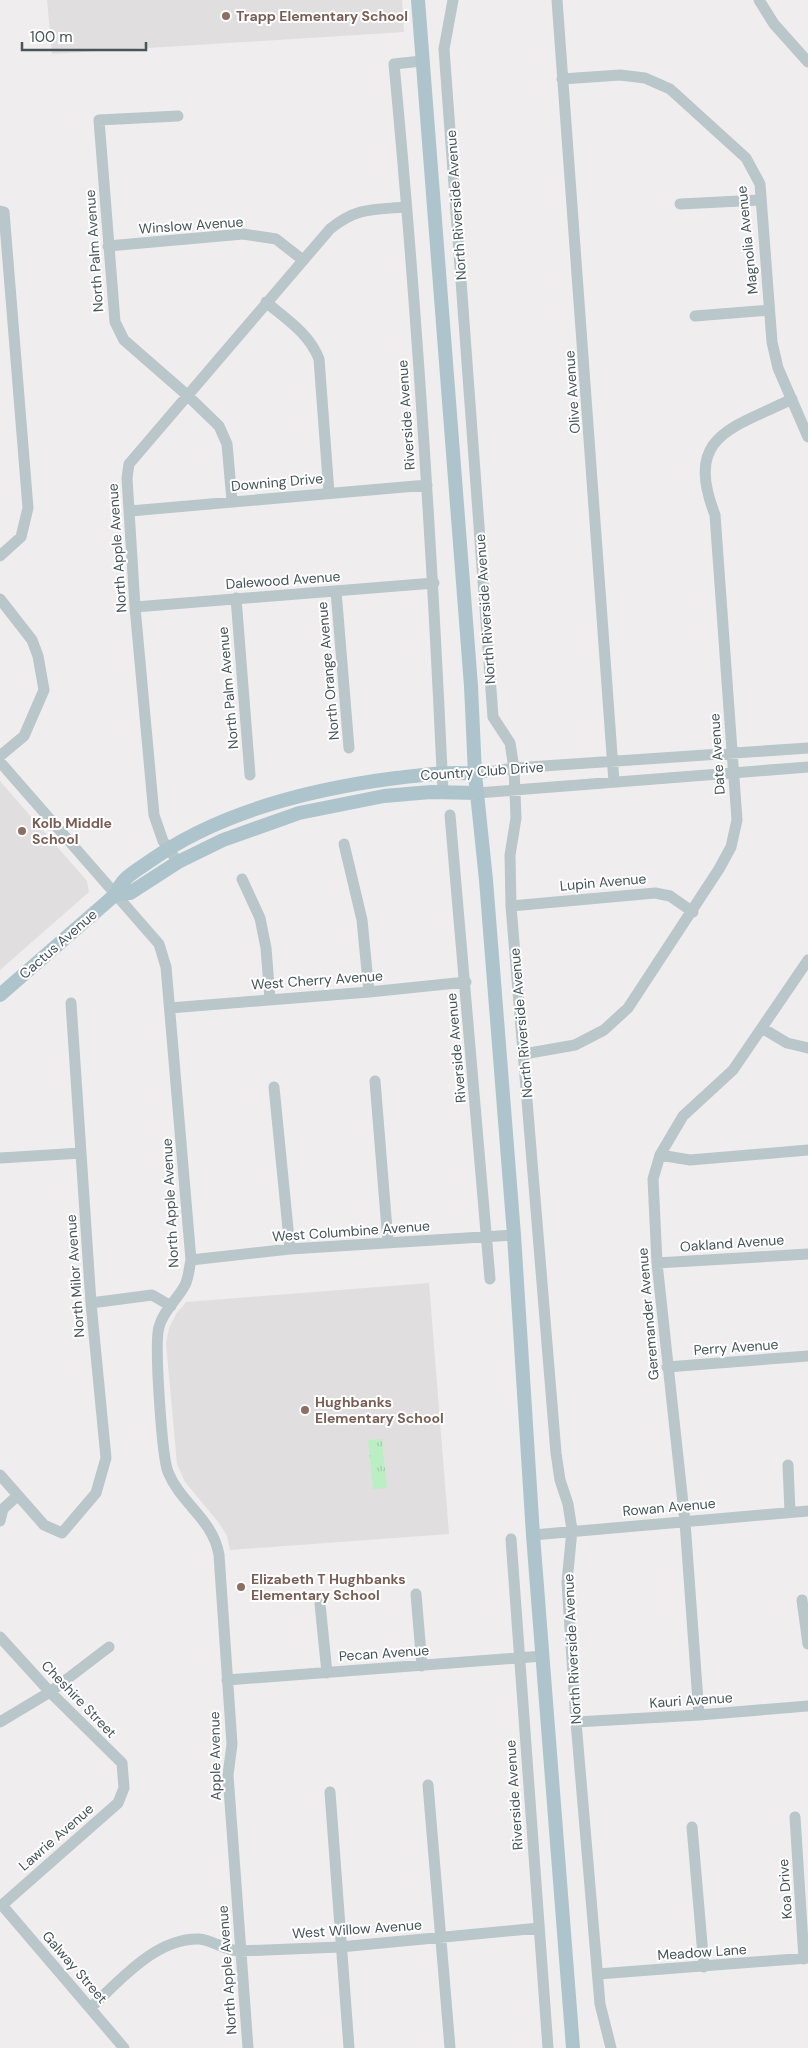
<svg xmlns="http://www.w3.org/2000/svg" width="808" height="2048" font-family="'DM Sans',sans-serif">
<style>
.education{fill:#e1dedf}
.park{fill:url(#park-tufts)}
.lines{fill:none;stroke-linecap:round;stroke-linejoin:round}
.minor{stroke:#b9c6ca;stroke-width:11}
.major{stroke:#adc4cc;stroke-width:14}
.education-dot{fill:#8d6e63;stroke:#fff;stroke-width:2}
.labels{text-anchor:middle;stroke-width:4;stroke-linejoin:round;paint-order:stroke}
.education-label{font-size:14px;font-weight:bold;fill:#785e54;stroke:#fff;text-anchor:start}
.street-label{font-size:14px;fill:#46555a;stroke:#fff}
</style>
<defs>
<pattern id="park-tufts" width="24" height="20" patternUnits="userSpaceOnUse" patternTransform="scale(1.25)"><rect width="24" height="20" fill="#bbeec3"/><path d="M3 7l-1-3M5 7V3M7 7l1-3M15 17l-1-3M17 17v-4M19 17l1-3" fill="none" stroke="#a2ceaa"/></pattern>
</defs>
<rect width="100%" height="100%" fill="#f0edee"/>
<!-- education -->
<path class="education" d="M47 0H402L404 32 52 54Z
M0 781 87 881 89 892 0 970Z
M429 1283 449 1534 230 1550 227 1536 219 1523 185 1482 177 1464 166 1343 169 1328 176 1314 186 1302Z"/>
<!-- park -->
<path class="park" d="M382 1439 387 1488 373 1489 368 1440Z"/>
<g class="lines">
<!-- minor -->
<path class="minor" d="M453 0 444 49 493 717 510 743 514 768 516 818 510 855 511 906 556 1453 560 1480 568 1504 572 1530 567 1582 576 1722 600 2004 611 2048
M557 0 614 782
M759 0 774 24 808 62
M422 61 394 64C417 306 432 549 443 792
M562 79 620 75 645 78 670 89 746 158 760 184 772 342 778 368 808 437
M178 116 99 120 115 322 124 340 187 395 219 426 227 444 232 501
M680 204 760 200
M0 211 4 212 28 508 21 537 0 556
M108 246 243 234 276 239 303 260
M266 302C286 319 309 333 319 359L329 493
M695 316 769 310
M130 511 427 485
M336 591 349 748
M236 598 250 775
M0 599 32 640 38 656 44 690 24 736 0 756
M135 607 434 583
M0 762 159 944 166 967 191 1260C189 1268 189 1277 185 1285 177 1300 163 1311 159 1327 154 1343 162 1457 168 1472 181 1504 213 1519 219 1555L232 1744 228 1775 248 2048
M475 774 514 768 808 748
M477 793 808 767
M450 815 490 1279
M344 844 362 920 369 992
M178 862 163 841 154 815 135 607 127 478 129 464 330 229C357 207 372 210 406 207
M242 879 260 918 266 948 270 999
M511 906 655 893 670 896 693 912
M170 1008 369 992 466 982
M762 1028 787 1043 808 1048
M524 1054 575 1045 604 1030 628 1008 719 869 731 847 737 820 715 515C684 435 731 429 792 399
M375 1081 388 1242
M274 1087 290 1249
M660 1155 690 1160 808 1150
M0 1158 81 1153
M191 1260 290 1249 514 1235
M657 1263 808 1254
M91 1303 152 1295 171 1306
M667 1367 808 1356
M788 1465 790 1512
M0 1475 44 1525 62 1533 96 1493 106 1458 91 1303 71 1003
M0 1521 3 1509 17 1496
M533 1535 808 1511
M511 1539 548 2048
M416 1594 422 1666
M802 1600 808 1644
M320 1604 327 1673
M0 1637 50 1692 122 1763 124 1788 118 1803 2 1905 124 2048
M227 1680 543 1656
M699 1715 685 1522 657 1263 653 1179 660 1155 683 1116 733 1070 808 960
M0 1722 50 1692 109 1647
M576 1722 699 1715 808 1706
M428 1785 450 2048
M330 1792 349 2048
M795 1817 804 1959
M692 1827 704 1967
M598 1974 808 1958
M90 2008C120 1981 155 1938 199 1939 212 1940 225 1950 239 1951L340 1947 539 1928"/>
<!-- major -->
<path class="major" d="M418 0 471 686 475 774 486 880 514 1235 533 1535 573 2048
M116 894 130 893 178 862 223 840 299 813 384 796 431 792 477 793
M0 995 116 894C122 877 136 871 150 861 220 811 311 789 396 778 422 775 448 771 475 774"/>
</g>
<!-- markers -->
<g class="education-dot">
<circle cx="226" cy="16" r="5"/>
<circle cx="22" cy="831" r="5"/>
<circle cx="305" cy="1410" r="5"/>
<circle cx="241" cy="1587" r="5"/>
</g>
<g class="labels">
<!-- education labels -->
<g class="education-label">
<text x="236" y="21">Trapp Elementary School</text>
<text x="32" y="828">Kolb Middle<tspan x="32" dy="16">School</tspan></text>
<text x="315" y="1407">Hughbanks<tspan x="315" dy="16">Elementary School</tspan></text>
<text x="251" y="1584">Elizabeth T Hughbanks<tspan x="251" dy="16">Elementary School</tspan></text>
</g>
<!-- street labels -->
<g class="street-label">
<text transform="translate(456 205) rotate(-94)" y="5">North Riverside Avenue</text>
<text transform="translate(191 225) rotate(-4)" y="5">Winslow Avenue</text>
<text transform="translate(747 240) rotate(-96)" y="5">Magnolia Avenue</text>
<text transform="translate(94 251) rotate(-94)" y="5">North Palm Avenue</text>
<text transform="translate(572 392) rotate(-94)" y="5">Olive Avenue</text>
<text transform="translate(406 415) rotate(-94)" y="5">Riverside Avenue</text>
<text transform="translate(277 482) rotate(-5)" y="5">Downing Drive</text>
<text transform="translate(117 548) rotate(-94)" y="5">North Apple Avenue</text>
<text transform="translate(283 580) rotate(-4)" y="5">Dalewood Avenue</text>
<text transform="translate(485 609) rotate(-94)" y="5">North Riverside Avenue</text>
<text transform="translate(328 671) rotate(-95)" y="5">North Orange Avenue</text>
<text transform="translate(228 688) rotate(-95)" y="5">North Palm Avenue</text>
<text transform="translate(717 754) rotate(-94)" y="5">Date Avenue</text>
<text transform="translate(482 771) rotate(-4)" y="5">Country Club Drive</text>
<text transform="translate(603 882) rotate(-5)" y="5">Lupin Avenue</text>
<text transform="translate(58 944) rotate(-41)" y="5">Cactus Avenue</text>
<text transform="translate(317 980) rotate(-4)" y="5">West Cherry Avenue</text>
<text transform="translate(521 1023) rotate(-95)" y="5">North Riverside Avenue</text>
<text transform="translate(456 1048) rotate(-95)" y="5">Riverside Avenue</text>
<text transform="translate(170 1203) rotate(-93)" y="5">North Apple Avenue</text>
<text transform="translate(351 1231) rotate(-4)" y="5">West Columbine Avenue</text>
<text transform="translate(732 1243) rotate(-4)" y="5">Oakland Avenue</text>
<text transform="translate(75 1276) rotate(-94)" y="5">North Milor Avenue</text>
<text transform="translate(648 1314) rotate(-95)" y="5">Geremander Avenue</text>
<text transform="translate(736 1347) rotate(-4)" y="5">Perry Avenue</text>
<text transform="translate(669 1507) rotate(-5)" y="5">Rowan Avenue</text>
<text transform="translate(572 1649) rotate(-93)" y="5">North Riverside Avenue</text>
<text transform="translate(384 1653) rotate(-4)" y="5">Pecan Avenue</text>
<text transform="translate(79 1699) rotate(46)" y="5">Cheshire Street</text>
<text transform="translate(691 1700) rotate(-4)" y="5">Kauri Avenue</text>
<text transform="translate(215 1756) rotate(-91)" y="5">Apple Avenue</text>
<text transform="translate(514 1795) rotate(-94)" y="5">Riverside Avenue</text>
<text transform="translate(56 1837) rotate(-41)" y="5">Lawrie Avenue</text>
<text transform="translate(785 1889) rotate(-94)" y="5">Koa Drive</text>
<text transform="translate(357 1929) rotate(-4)" y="5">West Willow Avenue</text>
<text transform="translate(702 1952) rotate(-4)" y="5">Meadow Lane</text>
<text transform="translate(75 1967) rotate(49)" y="5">Galway Street</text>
<text transform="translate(227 1970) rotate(-94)" y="5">North Apple Avenue</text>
</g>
</g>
<!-- scale -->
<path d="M22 42v8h124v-8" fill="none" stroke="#46555a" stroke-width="2.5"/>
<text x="30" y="42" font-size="15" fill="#46555a" stroke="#ffffff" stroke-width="4" paint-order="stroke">100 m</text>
</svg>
